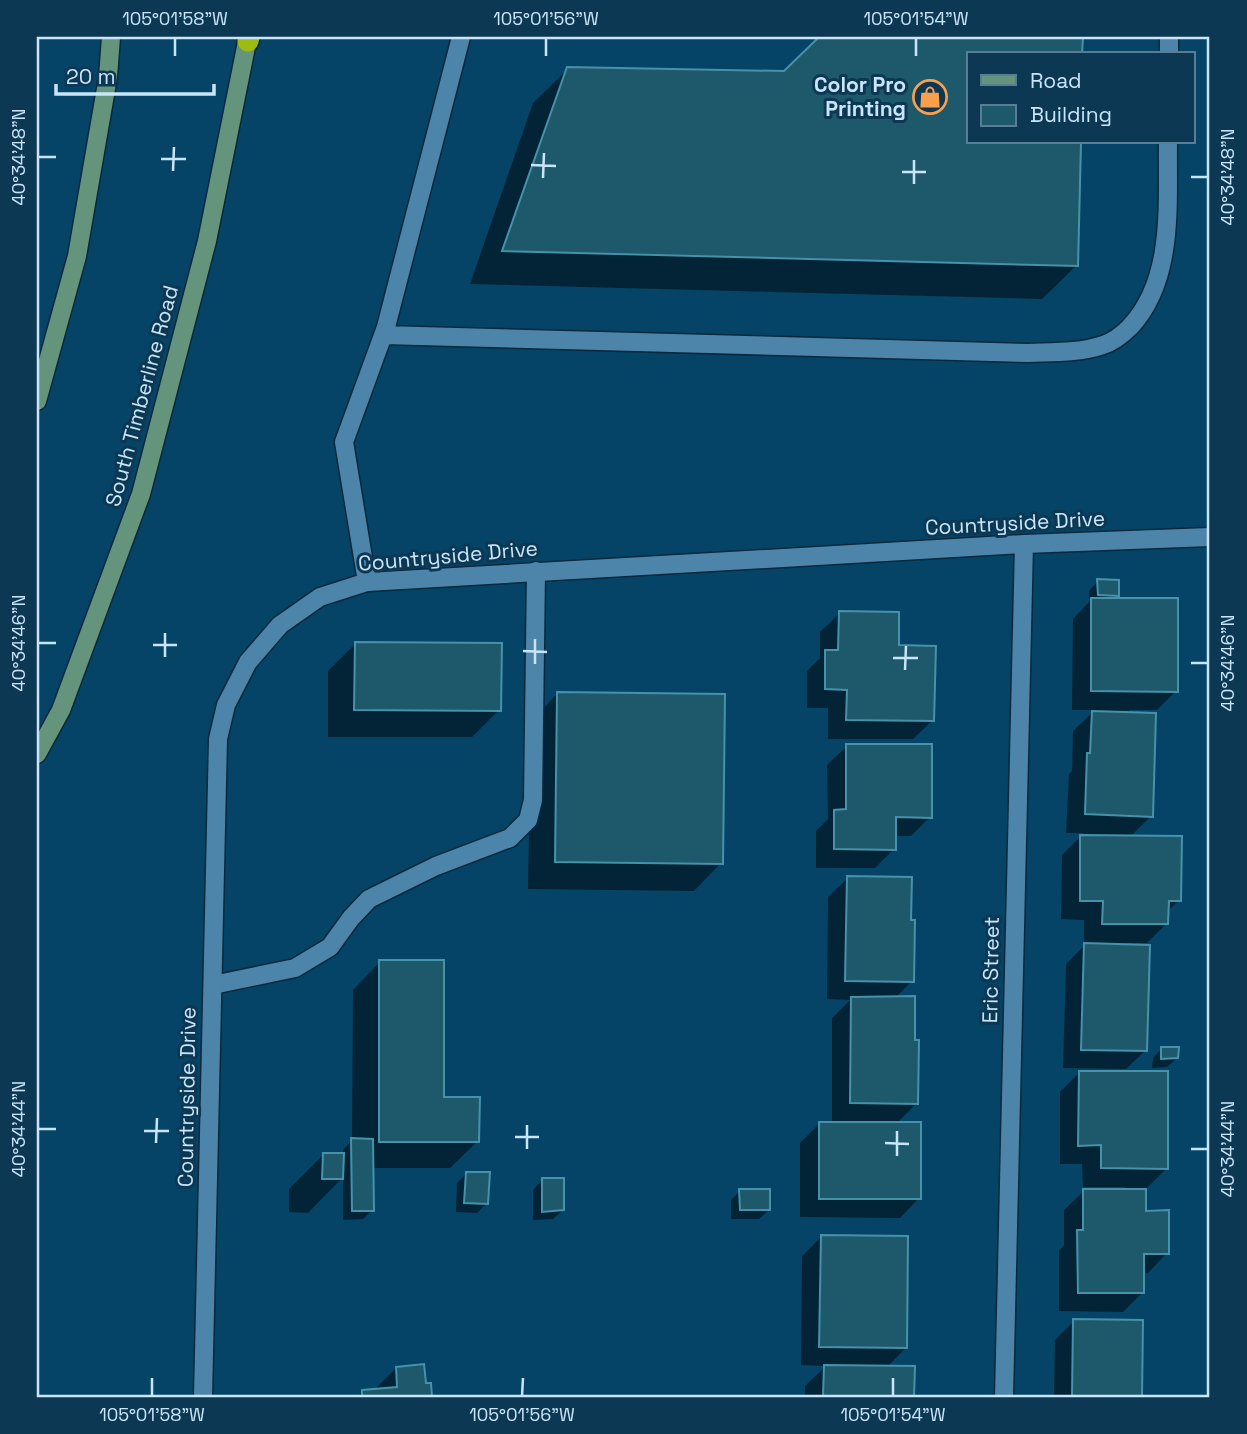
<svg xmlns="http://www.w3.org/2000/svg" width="1247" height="1434" font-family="'Space Grotesk',sans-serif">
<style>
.shadow{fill:#0007}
.building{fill:#1e596b;stroke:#4692aa;stroke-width:2}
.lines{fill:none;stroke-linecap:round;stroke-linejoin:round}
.lane-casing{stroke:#0b293c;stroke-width:21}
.street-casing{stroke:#0b293c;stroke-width:21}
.secondary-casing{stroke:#0b293c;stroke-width:21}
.highway-casing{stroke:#0b293c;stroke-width:24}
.lane{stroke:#4d84aa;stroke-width:18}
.street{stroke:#4d84aa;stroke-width:18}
.secondary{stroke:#65947c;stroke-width:18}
.highway{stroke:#9dbb11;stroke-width:21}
.ticks{fill:none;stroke:#c9e5fa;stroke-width:2.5}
.labels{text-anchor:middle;stroke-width:6;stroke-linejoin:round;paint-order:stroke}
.poi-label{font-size:21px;font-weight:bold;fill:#c9e5fa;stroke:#0d3853;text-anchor:end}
.street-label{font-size:21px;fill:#c9e5fa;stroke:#0d3853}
.neatline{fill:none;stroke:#c9e5fa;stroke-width:2.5}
.ticks-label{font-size:18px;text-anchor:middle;fill:#c9e5fa}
</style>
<rect width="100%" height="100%" fill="#054466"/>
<!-- shadow -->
<path class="shadow" d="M822 37H1081L1080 54H969V142H1079L1077 265 1042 299 470 284 533 103 568 69 785 73Z
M1098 581 1117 595 1112 600 1176 691 1157 710H1129L1151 816 1130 837 1179 900 1167 912 1166 924 1147 943H1124L1146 1050 1126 1069 1063 1068 1066 964 1087 943H1084V920L1061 919 1062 855 1084 833H1066L1069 774 1072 771 1073 731 1095 710H1072L1073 619 1089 602V591Z
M840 613 897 647 933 720 913 739H828V708H807V671L820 658V632Z
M356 643 499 710 472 737H328V671Z
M558 693 721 863 694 891 528 889 531 721Z
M847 746 930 817 911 836H894V849L875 868H816V831L828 819 827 765Z
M848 878 912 981 895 998 917 1103 896 1124 919 1198 900 1218 800 1217V1143L819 1124H832V1018L850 1000 827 999 828 897Z
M380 962 442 1099 478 1141 450 1168H372L373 1210 363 1219 343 1220V1177L308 1213 289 1212V1189L323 1155H343V1150L352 1140 353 990Z
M1162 1048 1177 1058 1167 1067 1152 1068 1153 1058Z
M1080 1072 1166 1169 1147 1188H1144L1145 1213 1167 1253 1148 1273 1143 1272V1292L1123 1312 1059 1311V1251L1064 1245V1210L1084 1191H1125V1187H1083L1082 1164H1060V1092Z
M466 1174 487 1203 477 1213 456 1212 457 1183Z
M542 1180 563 1210 553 1219 533 1220V1190Z
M740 1191 769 1210 759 1219H731V1200Z
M821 1237 906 1348 886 1368H913V1397H805V1386L826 1366 801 1365 802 1256Z
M1074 1321 1141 1322 1140 1397H1054L1055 1340Z
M396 1368 424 1385H429L430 1397H357L363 1392 377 1391V1387Z"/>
<!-- building -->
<path class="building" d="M819 37H1083L1082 54H969V142H1081L1078 266 502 251 567 67 784 71Z
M1097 579 1119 580V596L1098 595Z
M1091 598H1178V692L1091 691Z
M839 611 899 612V645L936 646 934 721 846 720 847 690 825 689V650H838Z
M355 642 502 643 501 711 354 710Z
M557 692 725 694 723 864 555 862Z
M1092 711 1156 713 1153 817 1085 814 1087 753H1090Z
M846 744H932V818L896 817V850L834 849V810L846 809Z
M1080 835 1182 836 1181 901H1169L1168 924H1102L1103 901H1080Z
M847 876 912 877 911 920H915L914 982 845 981Z
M1084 943 1150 945 1147 1051 1081 1050Z
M379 960H444V1097H480L479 1142H379Z
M915 996V1040H919L918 1104 850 1103 851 997Z
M1161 1047H1179L1178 1058 1161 1059Z
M1079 1071H1168V1169L1101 1168V1145L1078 1146Z
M819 1122H921V1199H819Z
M351 1138 373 1139 374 1211H352Z
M323 1153H344L343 1179H322Z
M466 1172H490L488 1204 464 1203Z
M542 1178H564V1210L542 1212Z
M739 1189H770V1210H740Z
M1083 1189H1146V1211L1169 1210V1254H1144V1293H1078L1077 1230H1083Z
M821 1235 908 1236 907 1348 819 1347Z
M1073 1319 1143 1320 1142 1397H1072Z
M424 1364 426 1383H431L432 1397H362V1390L397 1387 396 1367Z
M824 1365 915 1366 914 1397H823Z"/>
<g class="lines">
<!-- lane casing -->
<g class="lane-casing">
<path id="lane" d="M1169 54V37
M384 335 1028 353C1052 352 1080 353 1103 345 1113 342 1123 334 1130 327 1175 279 1167 203 1168 142
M367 582 344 442 386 327 461 37
M213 985 295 968 330 947 351 918 369 899 436 866 510 838 528 820 533 800 536 571"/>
</g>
<!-- street casing -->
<g class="street-casing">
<path id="street" d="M203 1397 218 739 226 705 248 662 280 625 320 597 367 582 1024 544 1210 537
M1004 1397 1024 544"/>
</g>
<!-- secondary casing -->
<g class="secondary-casing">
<path id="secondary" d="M37 401 77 256 108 77 111 37
M37 754 61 710 141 494 207 241 248 37"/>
</g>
<!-- highway casing -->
<g class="highway-casing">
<path id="highway" d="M248 41 249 37"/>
</g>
<!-- lane -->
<use href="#lane" class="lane"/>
<!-- street -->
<use href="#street" class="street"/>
<!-- secondary -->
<use href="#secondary" class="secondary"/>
<!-- highway -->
<use href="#highway" class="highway"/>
</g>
<!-- ticks -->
<path class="ticks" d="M175 56V38M546 56V38M916 56V38M38 157H56M161 159H186M531 165 556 166M173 171 174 147M902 172H926M1191 177H1208M543 178 544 153M914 184V160M38 643H56M153 645H177M523 651 547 652M165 657V633M893 658H918M1191 663H1208M535 664V639M905 670 906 646M38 1129H56M144 1131H169M515 1137H539M156 1143 157 1118M885 1143 909 1144M527 1149V1125M1191 1149H1208M897 1156V1131M152 1396V1378M522 1396 523 1378M893 1396V1378"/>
<!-- icons -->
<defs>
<g id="shop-ring" transform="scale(1.75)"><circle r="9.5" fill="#0d3853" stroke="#f9a04d" stroke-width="1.5"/><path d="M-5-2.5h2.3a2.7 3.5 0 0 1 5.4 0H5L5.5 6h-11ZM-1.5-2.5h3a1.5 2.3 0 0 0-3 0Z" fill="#f9a04d"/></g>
</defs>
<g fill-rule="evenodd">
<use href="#shop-ring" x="930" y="97"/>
</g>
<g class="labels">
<!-- poi labels -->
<g class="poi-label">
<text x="906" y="92">Color Pro<tspan x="906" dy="24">Printing</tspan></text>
</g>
<!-- street labels -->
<g class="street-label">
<text transform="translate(142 396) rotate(-75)" y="7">South Timberline Road</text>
<text transform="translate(1015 523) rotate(-3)" y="7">Countryside Drive</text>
<text transform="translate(448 556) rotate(-5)" y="7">Countryside Drive</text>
<text transform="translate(991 970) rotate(-89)" y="7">Eric Street</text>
<text transform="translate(187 1097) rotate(-89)" y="7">Countryside Drive</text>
</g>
</g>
<!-- border -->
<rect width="1247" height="1434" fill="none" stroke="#0d3853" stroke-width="77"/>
<!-- legend -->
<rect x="967" y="52" width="228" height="91" fill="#0d3853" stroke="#587d96" stroke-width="2"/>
<rect x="981" y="75" width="35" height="10" fill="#65947c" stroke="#587d96" stroke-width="2"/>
<text x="1030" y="88" font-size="21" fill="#c9e5fa">Road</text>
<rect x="981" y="105" width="35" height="21" fill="#1e596b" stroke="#587d96" stroke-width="2"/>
<text x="1030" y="122" font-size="21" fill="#c9e5fa">Building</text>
<!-- scale -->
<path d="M56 84v10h158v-10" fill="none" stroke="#c9e5fa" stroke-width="3.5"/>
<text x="66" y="84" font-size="21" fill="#c9e5fa" stroke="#0d3853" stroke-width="5" paint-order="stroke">20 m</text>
<rect x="38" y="38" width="1170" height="1358" class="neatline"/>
<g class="ticks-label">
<text x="175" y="25">105°01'58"W</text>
<text x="546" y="25">105°01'56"W</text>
<text x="916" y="25">105°01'54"W</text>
<text transform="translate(19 157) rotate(-90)" y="6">40°34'48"N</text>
<text transform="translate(1228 177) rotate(-90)" y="6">40°34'48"N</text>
<text transform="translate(19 643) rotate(-90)" y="6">40°34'46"N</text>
<text transform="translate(1228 663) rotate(-90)" y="6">40°34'46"N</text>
<text transform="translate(19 1129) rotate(-90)" y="6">40°34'44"N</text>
<text transform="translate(1228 1149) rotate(-90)" y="6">40°34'44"N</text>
<text x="152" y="1421">105°01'58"W</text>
<text x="522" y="1421">105°01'56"W</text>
<text x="893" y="1421">105°01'54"W</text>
</g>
</svg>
